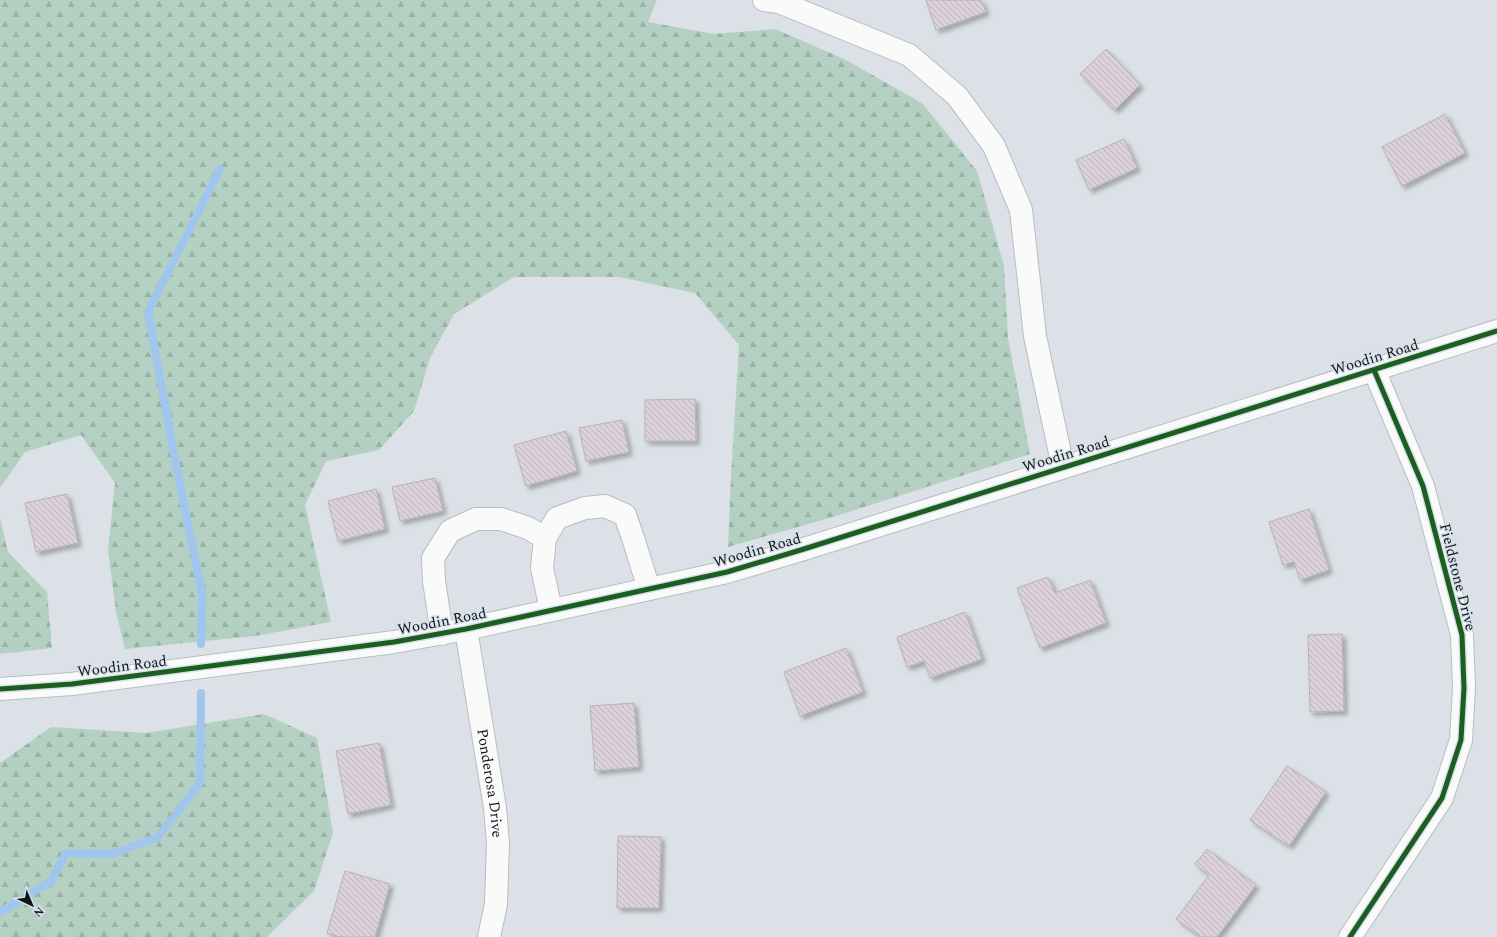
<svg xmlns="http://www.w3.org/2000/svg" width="1497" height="937" font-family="Spectral,serif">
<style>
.forest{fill:url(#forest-firs)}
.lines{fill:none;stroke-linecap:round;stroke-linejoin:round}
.stream{stroke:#a0c6ee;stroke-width:8}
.building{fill:url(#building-back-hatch);stroke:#b4b4b8;filter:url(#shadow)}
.minor-casing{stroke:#b9bdc1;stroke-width:24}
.minor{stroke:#fafafb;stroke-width:22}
.cycleway-casing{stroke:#d7e1ea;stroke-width:8}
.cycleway{stroke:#1b5e20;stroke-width:5}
.labels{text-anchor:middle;stroke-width:3;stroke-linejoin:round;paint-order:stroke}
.street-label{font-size:15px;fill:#121518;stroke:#d7e1ea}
</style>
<defs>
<pattern id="forest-firs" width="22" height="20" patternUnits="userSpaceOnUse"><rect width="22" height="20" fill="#b3d0c2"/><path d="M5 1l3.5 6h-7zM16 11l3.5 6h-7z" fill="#99b2a6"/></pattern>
<pattern id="building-back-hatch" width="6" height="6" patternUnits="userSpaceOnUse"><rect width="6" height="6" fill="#dcd0d9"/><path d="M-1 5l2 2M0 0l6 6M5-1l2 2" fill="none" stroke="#bcb2ba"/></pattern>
<filter id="shadow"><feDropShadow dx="3.5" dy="3.5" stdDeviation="2" flood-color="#0004"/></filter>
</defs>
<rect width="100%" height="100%" fill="#dbe1e6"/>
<!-- forest -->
<path class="forest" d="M0 0H657L648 22 714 34 775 29 844 59 922 103 977 171 1004 266 1008 338 1030 454 833 517 728 547 731 477 739 345 695 293 619 277H514L454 314 430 358 414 411 379 450 326 461 305 505 331 622 255 636 125 649 116 612 108 550 115 483 81 435 25 452 0 488Z
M0 518 8 552 47 592 52 648 0 654Z
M264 714 317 738 333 833 314 891 267 937H0V763L51 727 146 733Z"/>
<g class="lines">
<!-- stream -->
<path class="stream" d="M201 644 202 593 177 470 148 312 220 169
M0 912 51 881 66 853 113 854 158 837 200 783 201 693"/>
</g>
<!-- building -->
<path class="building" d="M926 0H981L986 12 936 30Z
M1106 49 1140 85 1115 110 1080 74Z
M1445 114 1465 153 1402 186 1382 147Z
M1124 139 1137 168 1089 190 1076 160Z
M695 399 696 441H645V400Z
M622 420 629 452 586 461 579 428Z
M566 431 577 471 526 486 514 445Z
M435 478 443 511 400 521 392 487Z
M376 489 385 529 338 541 328 501Z
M67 494 78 543 36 552 25 503Z
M1309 509 1329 570 1300 580 1294 562 1283 565 1269 522Z
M1048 577 1055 593 1090 580 1106 623 1040 648 1017 588Z
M965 612 982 659 930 678 924 661 907 667 897 637Z
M1342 634 1344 711 1310 712 1308 635Z
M846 648 863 692 800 716 784 672Z
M634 703 639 767 595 771 590 706Z
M379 743 391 805 348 814 336 751Z
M1287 766 1326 792 1289 846 1250 820Z
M618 836 661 837 659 908H617Z
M1207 849 1256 885 1217 937H1201L1176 919 1209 875 1195 864Z
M345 871 390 884 375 937H340L327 933Z"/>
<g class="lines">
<!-- minor casing -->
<g class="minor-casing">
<g id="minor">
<path d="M764 0 779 2 909 55 957 96 994 146 1021 210 1035 336 1063 467"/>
<path d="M551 610 542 568 545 538 557 518 585 508 605 506 625 515 633 538 649 589"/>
<path id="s1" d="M466 629 495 808 498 843 496 904 489 937"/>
<path d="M442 634 434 581 433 558 450 531 476 519H501L528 528 545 538"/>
<path d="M0 689 72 684 394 642 466 629 727 572 804 549 1497 331"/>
<path d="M1350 937 1442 798 1461 740 1464 688 1462 635 1423 486 1374 370"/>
</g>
</g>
<!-- minor -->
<use href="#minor" class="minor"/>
<!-- cycleway casing -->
<g class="cycleway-casing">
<path id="cycleway" d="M0 689 72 684 394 642 466 629 727 572 804 549 1497 331
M1350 937 1442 798 1461 740 1464 688 1462 635 1423 486 1374 370"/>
</g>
<!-- cycleway -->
<use href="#cycleway" class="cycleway"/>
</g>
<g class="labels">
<!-- street labels -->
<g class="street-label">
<text transform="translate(1375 357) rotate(-17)" y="5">Woodin Road</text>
<text transform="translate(1066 454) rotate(-17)" y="5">Woodin Road</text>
<text transform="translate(757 550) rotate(-16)" y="5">Woodin Road</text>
<text transform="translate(1458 577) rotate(76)" y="5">Fieldstone Drive</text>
<text transform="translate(442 621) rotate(-11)" y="5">Woodin Road</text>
<text transform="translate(122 666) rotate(-7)" y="5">Woodin Road</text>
<text dy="5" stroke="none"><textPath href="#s1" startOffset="156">Ponderosa Drive</textPath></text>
</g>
</g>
<!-- north arrow -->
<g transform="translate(32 905) rotate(136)" stroke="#d7e1ea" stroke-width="3" paint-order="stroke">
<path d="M0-3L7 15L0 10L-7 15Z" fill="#121518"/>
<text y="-6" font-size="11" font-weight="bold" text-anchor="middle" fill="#121518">N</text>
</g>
</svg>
